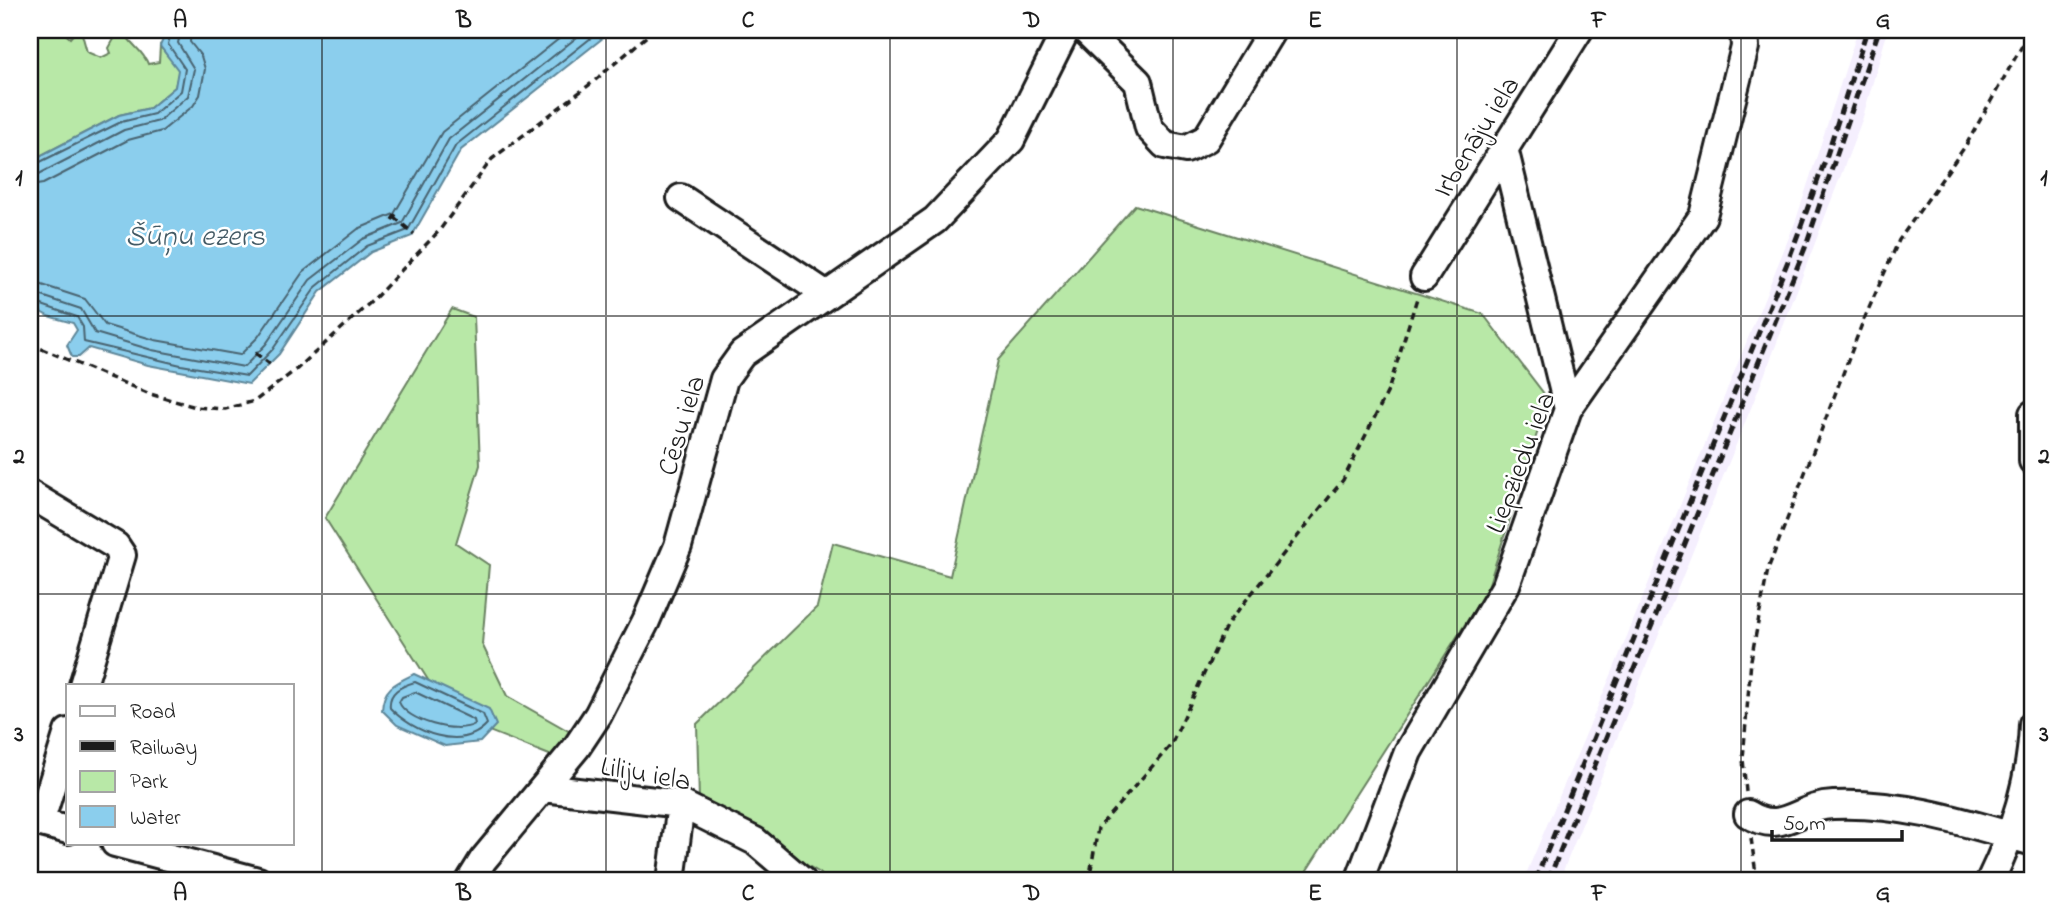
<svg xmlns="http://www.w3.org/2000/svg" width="2063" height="911" font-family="'Indie Flower',sans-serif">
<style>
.built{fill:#f5effe}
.green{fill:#b8e8a7;stroke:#6a8262;stroke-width:2}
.water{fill:#8bceed;stroke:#5f8799;stroke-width:2}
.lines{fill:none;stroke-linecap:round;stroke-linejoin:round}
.shore{stroke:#486370;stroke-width:2}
.minor-casing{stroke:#1c1c1c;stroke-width:32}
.path{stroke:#1c1c1c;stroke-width:3.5;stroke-dasharray:7 5;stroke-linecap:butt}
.minor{stroke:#fff;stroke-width:26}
.rail{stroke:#1c1c1c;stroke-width:5;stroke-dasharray:10 5;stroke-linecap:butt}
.grid{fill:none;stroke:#1c1c1c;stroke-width:2;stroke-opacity:0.55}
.labels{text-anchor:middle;stroke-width:5;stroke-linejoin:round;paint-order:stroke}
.street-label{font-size:28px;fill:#1c1c1c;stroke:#fff}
.water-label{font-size:30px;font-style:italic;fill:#435a65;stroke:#fff}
.neatline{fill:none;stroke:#1c1c1c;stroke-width:2.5}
.grid-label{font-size:23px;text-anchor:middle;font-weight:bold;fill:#1c1c1c}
</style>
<rect width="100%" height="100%" fill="#fff"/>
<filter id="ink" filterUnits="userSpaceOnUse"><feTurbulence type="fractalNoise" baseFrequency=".0143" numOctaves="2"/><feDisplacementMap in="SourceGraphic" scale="14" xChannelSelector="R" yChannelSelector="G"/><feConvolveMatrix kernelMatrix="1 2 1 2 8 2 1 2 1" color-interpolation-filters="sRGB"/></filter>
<g filter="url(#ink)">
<!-- built -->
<path class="built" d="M1858 30H1888L1862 120 1768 366 1559 881H1523L1612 673 1796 220Z"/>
<!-- green -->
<path class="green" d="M30 30H61L70 38 76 31 82 34 87 52 101 58 111 53 109 48 119 30H123C129 44 143 50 148 64L159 62 160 46 179 70 175 87 150 108 119 115 30 161Z
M1135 205 1483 314 1548 399 1487 590 1300 881H827L820 873 699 801 697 724 817 607 833 543 950 576 998 360Z
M452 309 474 317 480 465 456 543 489 565 482 644 507 696 572 733 552 756 451 716 325 518Z"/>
<!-- water -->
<path class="water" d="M167 30H613L461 150 412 236 371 252 320 292 279 354 249 384 148 365 89 348 79 357H72L67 345 77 330 73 323 48 316 30 306V161L119 115 150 108 175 87 178 70 160 46Z
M414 674 489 709 496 725 480 742 445 746 397 725 382 710C383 688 395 683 414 674Z"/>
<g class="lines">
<!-- shore -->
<path class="shore" d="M30 167 121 122 154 114 181 91 185 69 168 44 172 30
M30 176 39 174 124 130 159 121 188 96 194 69 178 43 181 30
M30 186 43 184 128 140 162 131 193 106 200 95 205 69 201 56 190 42 191 30
M30 281 85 299 105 325 155 340 240 355 258 337 303 272 358 229 394 214 442 132 570 30
M30 292 81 309 95 333 152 350 244 367 266 344 310 280 363 239 402 223 449 139 586 30
M30 301 77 317 83 327 84 342 181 365 247 376 273 349 316 287 367 246 408 230 456 145 601 30
M415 682 483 714 487 724C461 753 412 731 390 708 388 692 401 686 415 682Z
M415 692 474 720 475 724C457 735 406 721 399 702L402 697Z"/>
<!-- minor casing -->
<g class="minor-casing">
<path id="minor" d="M1085 30 1138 82 1149 128 1165 145 1186 149 1206 139 1272 30
M1504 148 1568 409
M681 198 827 295
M1424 277 1579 30
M2033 414V461
M31 495 116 546 122 555 83 685
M543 788 681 804 755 841 802 881
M1748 814C1783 836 1798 806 1833 805 1904 802 1967 823 2033 842
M30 820 68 830
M40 823 68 732
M115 843 258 881
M470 881 483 860 576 748 598 715 646 621 678 546 724 379 742 354 935 220 1011 140 1066 30
M671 881 681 804
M1359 881 1408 752 1506 585 1568 409 1703 216 1745 47 1744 30
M1990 881C2014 831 2031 781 2033 724"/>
</g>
<!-- path -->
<path class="path" d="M394 217 414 234
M392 220 396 214
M30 344 150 394 196 407 225 409 255 401 298 368 373 300 439 231 492 159 593 82 654 30
M255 353 270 364
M1746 792 1743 759 1751 660 1768 569 1862 324 1899 240 1966 145 2031 30
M1751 838 1757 881
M1096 881 1091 869 1098 828 1171 745 1227 624 1343 480 1388 391 1418 295"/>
<!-- minor -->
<use href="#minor" class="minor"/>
<!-- rail -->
<path class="rail" d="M1535 881 1790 256 1826 158 1867 30
M1548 881 1805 248 1879 30"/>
</g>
</g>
<!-- grid -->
<path class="grid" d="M322 30V881M606 30V881M890 30V881M1173 30V881M1457 30V881M1741 30V881M30 316H2033M30 594H2033"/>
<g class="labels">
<!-- street labels -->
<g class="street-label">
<text transform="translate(1475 136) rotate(-58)" y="10">Irbenāju iela</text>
<text transform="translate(680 425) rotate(-73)" y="10">Cēsu iela</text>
<text transform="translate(1519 462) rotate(-69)" y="10">Liepziedu iela</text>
<text transform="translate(646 772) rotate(10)" y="10">Liliju iela</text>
</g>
<!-- water labels -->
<g class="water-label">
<text x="195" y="245">Šūņu ezers</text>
</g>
</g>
<!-- margin -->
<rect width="2063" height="911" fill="none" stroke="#fff" stroke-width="77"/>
<!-- legend -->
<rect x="66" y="684" width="228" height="161" fill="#ffffff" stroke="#a4a4a4" stroke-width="2"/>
<rect x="80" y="706" width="35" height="10" fill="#ffffff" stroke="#a4a4a4" stroke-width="2"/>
<text x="130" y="718" font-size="21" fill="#1c1c1c">Road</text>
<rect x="80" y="741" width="35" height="10" fill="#1c1c1c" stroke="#a4a4a4" stroke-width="2"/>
<text x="130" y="754" font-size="21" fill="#1c1c1c">Railway</text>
<rect x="80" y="771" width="35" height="21" fill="#b8e8a7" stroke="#a4a4a4" stroke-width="2"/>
<text x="130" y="788" font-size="21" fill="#1c1c1c">Park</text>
<rect x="80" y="806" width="35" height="21" fill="#8bceed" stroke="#a4a4a4" stroke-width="2"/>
<text x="130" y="824" font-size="21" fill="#1c1c1c">Water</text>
<!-- scale -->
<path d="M1772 830v10h130v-10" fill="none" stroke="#1c1c1c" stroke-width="3.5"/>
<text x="1783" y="830" font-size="21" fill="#1c1c1c" stroke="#ffffff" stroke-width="5" paint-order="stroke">50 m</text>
<rect x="38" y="38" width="1986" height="834" class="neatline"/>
<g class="grid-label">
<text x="180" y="27">A</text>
<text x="464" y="27">B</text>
<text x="748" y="27">C</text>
<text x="1032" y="27">D</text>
<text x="1315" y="27">E</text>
<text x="1599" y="27">F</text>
<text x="1883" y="27">G</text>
<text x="19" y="185">1</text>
<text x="2044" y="185">1</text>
<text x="19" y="463">2</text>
<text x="2044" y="463">2</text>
<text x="19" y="741">3</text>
<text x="2044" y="741">3</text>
<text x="180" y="900">A</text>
<text x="464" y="900">B</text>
<text x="748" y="900">C</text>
<text x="1032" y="900">D</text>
<text x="1315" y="900">E</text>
<text x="1599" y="900">F</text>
<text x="1883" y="900">G</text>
</g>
</svg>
